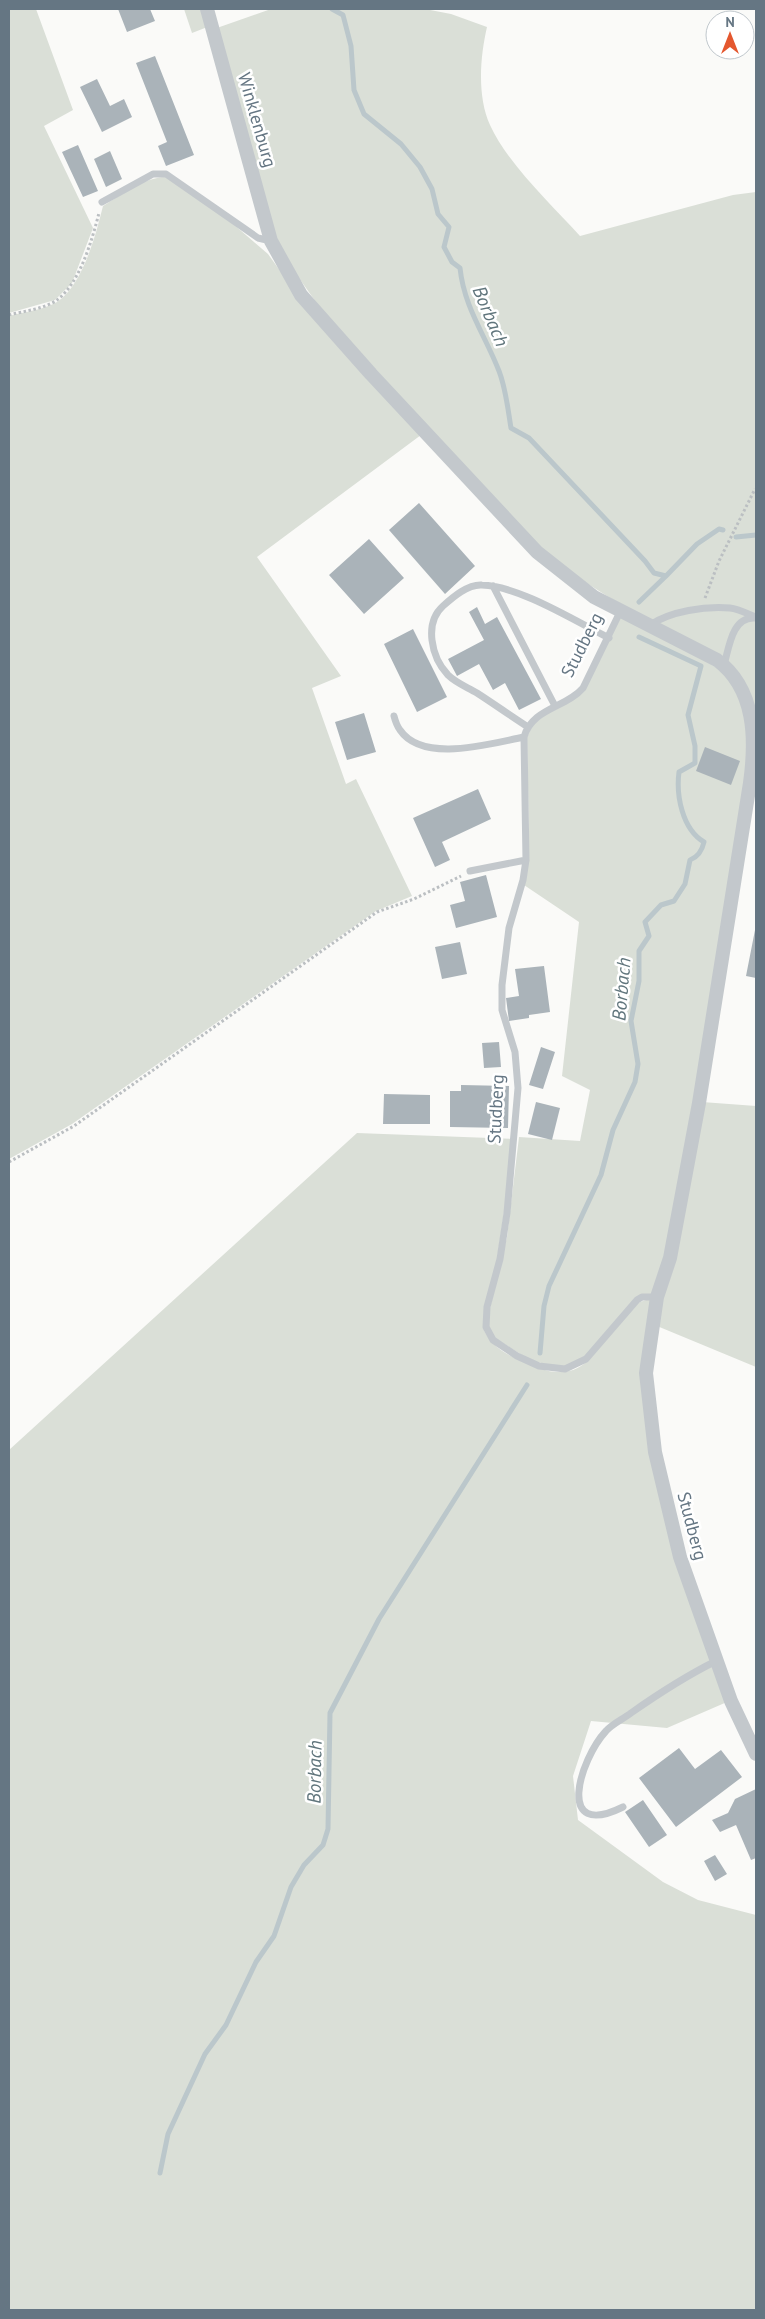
<svg xmlns="http://www.w3.org/2000/svg" width="765" height="2319" font-family="'PT Sans',sans-serif">
<style>
.green{fill:#dadfd7}
.lines{fill:none;stroke-linecap:round;stroke-linejoin:round}
.stream{stroke:#bbc7cb;stroke-width:5}
.building{fill:#aab3b9}
.path{stroke:#bbbfc2;stroke-width:3;stroke-dasharray:2.5 2.5;stroke-linecap:butt}
.lane{stroke:#c3c8cc;stroke-width:7}
.street{stroke:#c3c8cc;stroke-width:14}
.labels{text-anchor:middle;stroke-width:5;stroke-linejoin:round;paint-order:stroke}
.street-label{font-size:18px;fill:#657683;stroke:#fff}
.water-label{font-size:19px;font-style:italic;fill:#60757c;stroke:#fff}
</style>
<rect width="100%" height="100%" fill="#fafaf8"/>
<!-- green -->
<path class="green" d="M9 9H36L73 110 44 126 93 228 72 283 55 300 9 313Z
M184 9H206L210 26 192 33Z
M271 9H425L451 14 487 27C480 57 477 96 490 125 507 163 552 205 580 236L733 195 756 192V616L739 622 724 661C661 626 596 595 540 549L323 312 294 271 275 237 214 29Z
M166 177 232 223 268 254 316 321 421 435 257 557 341 676 312 688 346 784 356 779 412 896 376 911 72 1124 9 1159V316C24 312 43 310 57 302 83 285 96 234 103 206 123 194 142 178 166 177Z
M621 615 667 635 732 678 752 737 696 1102 656 1295H642L584 1358 560 1368 530 1360 495 1338 488 1327 490 1308 507 1237 519 1137 580 1141 590 1090 562 1076 579 922 524 885 529 835 527 737 533 724 587 685Z
M756 618V711L751 712 726 665 737 627Z
M702 1102 756 1106V1367L657 1326Z
M357 1133 515 1139 497 1259 483 1327C489 1345 505 1354 522 1361 535 1367 548 1373 563 1372 605 1370 611 1299 655 1299L640 1373 650 1452 727 1702 667 1728 591 1721 573 1776 578 1820 663 1882 698 1900 756 1915V2310H9V1450Z"/>
<g class="lines">
<!-- stream -->
<path class="stream" d="M332 9 343 15 351 46 354 90 364 114 401 144 420 167 432 189 438 214 449 227 444 247 452 262 460 268C464 307 485 335 499 371 506 389 508 410 511 428L529 438 645 561 654 573 666 576 639 602
M736 537 756 535
M666 576 697 544 719 529 723 530
M540 1353 544 1306 549 1286 601 1175 613 1130 635 1082 638 1064 631 1021 639 981V951L649 936 645 922 661 905 674 901 685 884 690 860C698 857 702 851 704 842 682 829 676 795 679 772L695 763V746L688 715 701 666 639 637
M160 2173 168 2134 205 2054 226 2025 256 1962 274 1936 291 1887 304 1865 323 1845 328 1829 330 1713 379 1619 527 1385"/>
</g>
<!-- building -->
<path class="building" d="M118 9H150L155 21 127 32Z
M155 56 194 155 166 166 158 146 167 142 136 63Z
M97 79 110 106 124 99 132 117 102 132 80 87Z
M78 145 98 191 83 197 62 152Z
M110 151 122 179 106 187 94 159Z
M419 503 475 566 445 594 389 530Z
M369 539 404 578 364 614 329 575Z
M477 607 485 624 497 617 541 699 519 710 505 683 493 690 479 664 457 676 448 659 484 640 469 612Z
M413 629 447 697 417 712 384 644Z
M364 713 376 752 347 760 335 722Z
M705 747 740 761 731 785 696 771Z
M478 789 491 819 442 842 450 860 435 867 413 818Z
M486 875 497 917 456 928 450 905 465 901 460 882Z
M755 930H756V978L746 976Z
M460 942 467 974 442 979 435 947Z
M544 966 550 1012 529 1015V1018L509 1021 506 998 519 996 515 969Z
M499 1042 501 1067 484 1068 482 1043Z
M541 1047 555 1052 543 1089 529 1085Z
M461 1085 509 1086 508 1128 450 1127V1091H461Z
M384 1094 430 1095V1124H383Z
M536 1102 560 1108 552 1140 528 1134Z
M679 1748 695 1769 721 1750 742 1777 676 1827 639 1778Z
M756 1789V1858L751 1860 736 1825 720 1832 712 1820 728 1813 735 1799Z
M643 1800 667 1835 649 1847 625 1812Z
M715 1855 727 1874 715 1881 704 1861Z"/>
<g class="lines">
<!-- path -->
<path class="path" d="M9 315C24 311 44 309 57 300 80 283 92 240 99 213
M705 598 719 561 755 489
M9 1162 74 1126 377 912 414 899 461 876"/>
<!-- lane -->
<path class="lane" d="M102 202 153 174H166L258 238 271 241
M493 586 555 706
M620 612 583 688C566 708 532 708 524 737L526 860 523 880 509 928 502 985V1010L515 1052 518 1088 507 1213 500 1259 487 1307 486 1327 493 1340 517 1356 539 1366 565 1369 586 1359 637 1300 642 1297H657
M650 625C671 611 705 606 730 608 739 609 748 614 756 617
M724 665C729 648 732 616 755 618
M394 716C395 720 397 726 400 730 423 764 492 743 524 737
M528 727C511 716 494 704 477 693 467 687 456 683 448 675 431 657 424 623 443 606 453 597 468 584 482 585 519 586 575 621 609 638
M470 871 526 860
M623 1807C554 1841 580 1759 606 1731 612 1724 623 1719 631 1713 658 1694 686 1676 716 1661"/>
<!-- street -->
<path class="street" d="M207 9 271 241 301 295 371 374 537 552 594 597 717 660C756 689 756 740 750 783L699 1103 670 1258 657 1297 646 1373 655 1452 680 1557 731 1701 756 1754"/>
</g>
<g class="labels">
<!-- street labels -->
<g class="street-label">
<text transform="translate(257 120) rotate(74)" y="6">Winklenburg</text>
<text transform="translate(582 645) rotate(-63)" y="6">Studberg</text>
<text transform="translate(496 1109) rotate(-87)" y="6">Studberg</text>
<text transform="translate(692 1526) rotate(75)" y="6">Studberg</text>
</g>
<!-- water labels -->
<g class="water-label">
<text transform="translate(491 316) rotate(67)" y="7">Borbach</text>
<text transform="translate(621 989) rotate(-85)" y="7">Borbach</text>
<text transform="translate(314 1772) rotate(-89)" y="7">Borbach</text>
</g>
</g>
<!-- border -->
<rect width="765" height="2319" fill="none" stroke="#657683" stroke-width="20"/>
<!-- north arrow -->
<g transform="translate(730 35)"><circle r="24" fill="#ffffff" stroke="#c1c8cd"/>
<path d="M0-4L9 19L0 12L-9 19Z" fill="#e4572e"/>
<text y="-8" font-size="14" font-weight="bold" text-anchor="middle" fill="#657683">N</text>
</g>
</svg>
